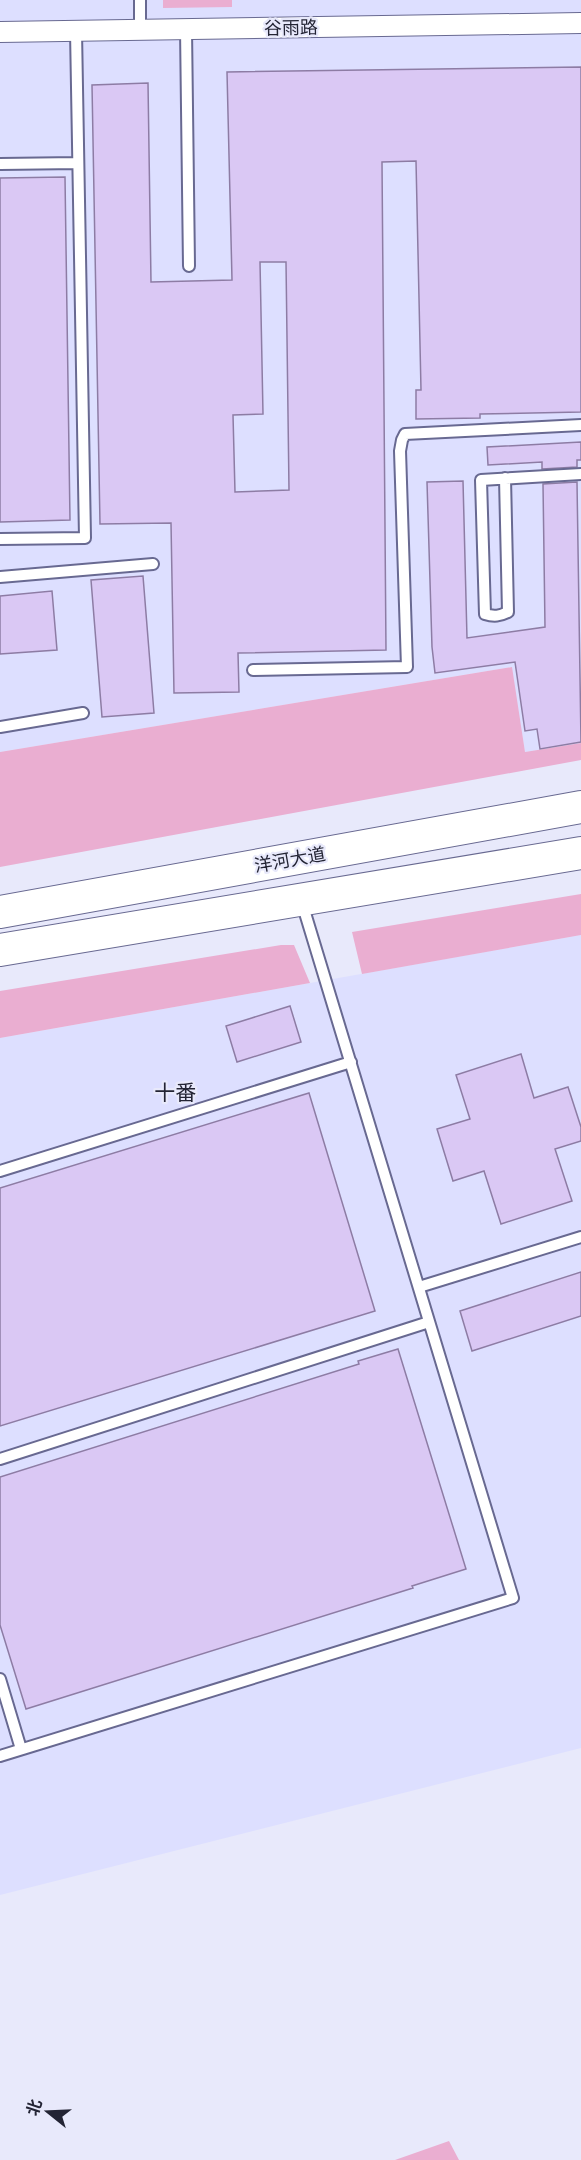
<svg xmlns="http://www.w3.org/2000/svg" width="581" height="2160" font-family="'Fira Sans','Noto Sans SC',sans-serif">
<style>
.built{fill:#dddfff}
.green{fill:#eaaed1}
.building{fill:#dac8f4;stroke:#8d7ca4;stroke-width:1.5;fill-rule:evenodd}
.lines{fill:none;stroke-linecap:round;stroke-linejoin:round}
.service-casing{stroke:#686991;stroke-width:14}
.minor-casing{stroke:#686991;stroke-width:22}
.primary-casing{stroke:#686991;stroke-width:34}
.service{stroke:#fff;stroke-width:10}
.minor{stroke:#fff;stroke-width:20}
.primary{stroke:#fff;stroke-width:32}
.labels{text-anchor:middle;stroke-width:4.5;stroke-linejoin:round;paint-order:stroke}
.street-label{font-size:18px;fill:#232434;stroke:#e8e9fb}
.quarter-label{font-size:21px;fill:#232434;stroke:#e8e9fb}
</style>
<rect width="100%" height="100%" fill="#e8e9fb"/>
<!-- built -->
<path class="built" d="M0 0H581V743L525 752 511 667 0 752Z
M581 935V1748L0 1895V1038Z"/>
<!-- green -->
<path class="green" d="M163 0H232V7L163 8Z
M512 667 525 752 581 743V760L0 867V752Z
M581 894V935L362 974 352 932Z
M281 945H294L310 983 0 1038V991Z
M449 2141 459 2160H395Z"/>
<!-- building -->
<path class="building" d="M581 67V412L480 414V418L416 419V390H421L416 161 382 162 386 650 238 653 239 692 174 693 171 523 100 524 92 85 148 83 151 282 232 280 227 72ZM260 262H286L289 490 235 492 233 415 263 414Z
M65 177 70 520 0 522V178Z
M581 442V460H577V467L542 469V462L488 465 487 447Z
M463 481 467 638 545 627 543 484 577 482 581 742 540 749 537 729 525 731 515 662 435 673 432 647 427 482Z
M143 576 154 713 102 717 91 580Z
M52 591 57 650 0 654V596Z
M290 1006 301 1042 237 1062 226 1026Z
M521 1054 534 1098 568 1087 581 1127V1141L555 1149 572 1201 501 1224 484 1171 453 1181 437 1129 470 1119 456 1075Z
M309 1093 375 1311 0 1426V1188Z
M581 1272V1316L472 1351 460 1311Z
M398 1349 466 1569 412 1586 413 1588 26 1709 0 1625V1477L359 1364 358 1361Z"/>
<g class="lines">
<!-- service casing -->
<g class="service-casing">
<path id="service" d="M140 0V30
M186 29 189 266
M0 164 78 163
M505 478 508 612C500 616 494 617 485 614L481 480 581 474
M0 539 85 538 76 31
M0 577 153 564
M253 670 407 667 400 451 402 440 405 434 581 425
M0 727 83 713
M0 1171 351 1062
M419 1287 581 1237
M0 1459 429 1322
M0 1679 21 1749
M0 1756 513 1598 302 903"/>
</g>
<!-- minor casing -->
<g class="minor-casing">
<path id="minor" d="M0 32 581 23"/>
</g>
<!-- primary casing -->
<g class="primary-casing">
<path id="primary" d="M0 912 581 807
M0 950 581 853"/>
</g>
<!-- service -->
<use href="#service" class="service"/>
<!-- minor -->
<use href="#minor" class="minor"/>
<!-- primary -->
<use href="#primary" class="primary"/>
</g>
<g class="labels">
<!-- street labels -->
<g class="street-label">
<text transform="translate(291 28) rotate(-1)" y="6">谷雨路</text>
<text transform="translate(290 860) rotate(-10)" y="6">洋河大道</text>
</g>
<!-- quarter labels -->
<g class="quarter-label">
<text x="175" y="1100">十番</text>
</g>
</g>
<!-- north arrow -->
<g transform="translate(48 2112) rotate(288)" stroke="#e8e9fb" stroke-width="4.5" paint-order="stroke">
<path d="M0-4.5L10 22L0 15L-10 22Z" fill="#232434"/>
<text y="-9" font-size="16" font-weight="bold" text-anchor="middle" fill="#232434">北</text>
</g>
</svg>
